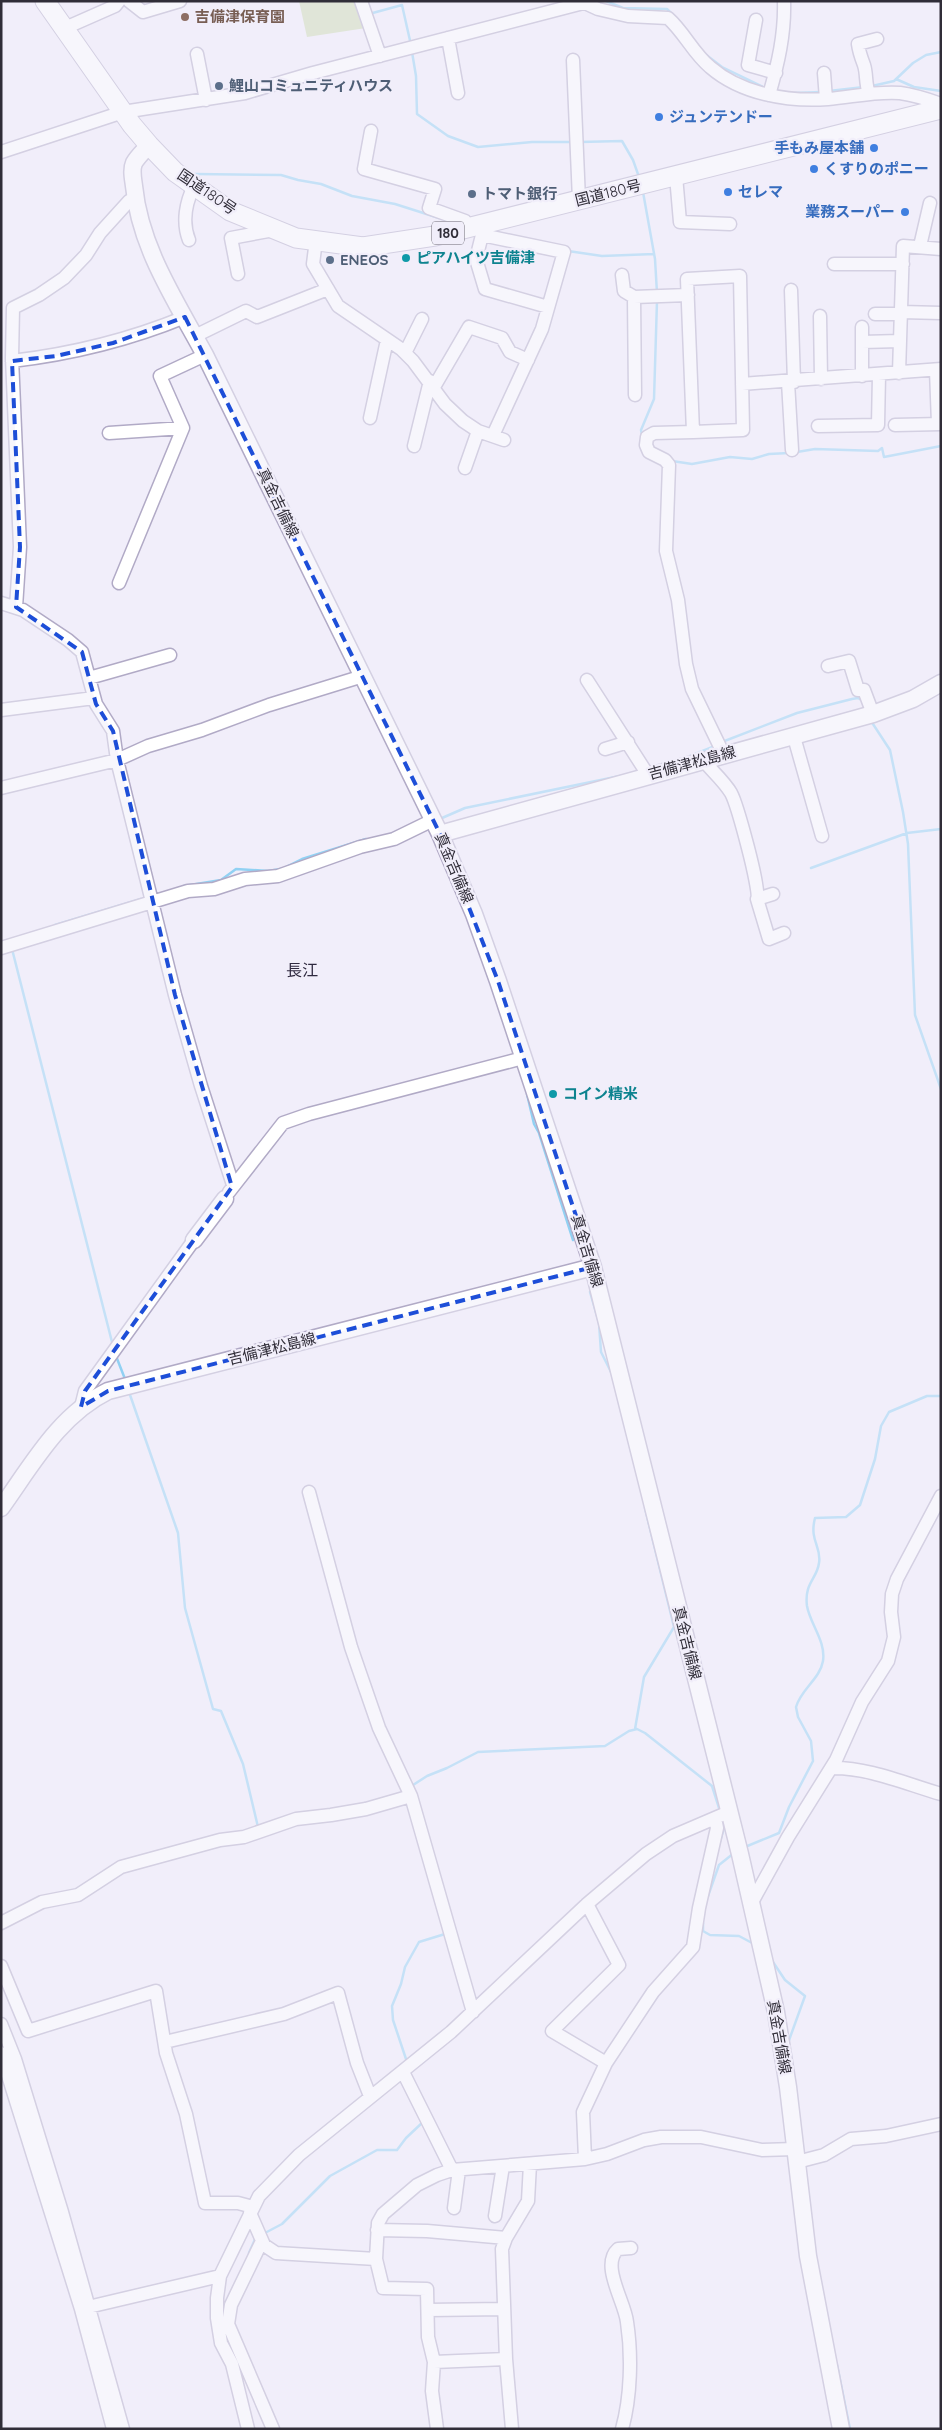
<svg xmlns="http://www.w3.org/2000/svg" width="942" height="2430" font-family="Quicksand,'Noto Sans JP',sans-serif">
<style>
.green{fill:#ccd9af}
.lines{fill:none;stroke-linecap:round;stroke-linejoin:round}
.stream{stroke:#91d1f3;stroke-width:2.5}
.minor-casing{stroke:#b1aac6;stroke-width:15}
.major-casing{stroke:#b1aac6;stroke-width:19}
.highway-casing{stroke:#b1aac6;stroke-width:21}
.minor{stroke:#fff;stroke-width:12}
.major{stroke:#fff;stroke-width:16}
.highway{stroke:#fff;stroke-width:19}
.marked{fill:none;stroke:#1d4ed8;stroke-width:4;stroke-dasharray:10 6;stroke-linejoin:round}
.education-dot{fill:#8d6e63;stroke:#f1eefa;stroke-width:2}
.service-dot{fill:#5c6f8a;stroke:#f1eefa;stroke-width:2}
.shop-dot{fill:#3f7fe0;stroke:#f1eefa;stroke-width:2}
.culture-dot{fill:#0f9aa8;stroke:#f1eefa;stroke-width:2}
.labels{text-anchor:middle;stroke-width:4.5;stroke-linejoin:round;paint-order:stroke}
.shield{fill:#f1eefa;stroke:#6a6772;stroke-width:1}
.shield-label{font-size:14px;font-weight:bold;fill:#302d38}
.education-label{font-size:15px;font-weight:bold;fill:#785e54;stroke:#f1eefa;text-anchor:start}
.service-label{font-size:15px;font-weight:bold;fill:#4e5e75;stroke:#f1eefa;text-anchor:start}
.shop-label{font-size:15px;font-weight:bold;fill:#366cbe;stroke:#f1eefa;text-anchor:start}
.street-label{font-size:15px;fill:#302d38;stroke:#f1eefa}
.culture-label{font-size:15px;font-weight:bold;fill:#0d838f;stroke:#f1eefa;text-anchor:start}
.neighbourhood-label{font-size:16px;fill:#2f293f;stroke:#f1eefa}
</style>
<rect width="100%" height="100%" fill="#f1eefa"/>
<!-- green -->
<path class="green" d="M299 1H358L366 28 307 37Z"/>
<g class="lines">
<!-- stream -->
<path class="stream" d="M606 1 623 8 667 9 680 22
M369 14 402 5 411 45
M412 52 416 76 417 114 448 136 478 147 532 142H572
M705 54 722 67 765 88
M896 79 914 87 941 91
M872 86 894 81 913 63 926 55 941 52
M829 91 864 87
M795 93 821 92
M580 142 622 141 633 160 639 177
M195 174 281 175 298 180 321 184 352 196 395 204 439 218
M643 192 655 259 657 293
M568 251 602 256 654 254
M642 435 641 430 654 399 657 301
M797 452 815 449 878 451 882 448 884 457 941 446
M672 461 692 464 730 457 752 459 769 454 789 453
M871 721 890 750 903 812 908 844 915 1015 941 1089
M722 742 797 713 852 699 858 698 863 701
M690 756 715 746
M442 818 465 808 620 776
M286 867 302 859 366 839
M811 868 907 833 941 829
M184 886 221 880 236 869 268 871 281 869
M55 925 141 899
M12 949 113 1346
M527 1094 534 1124 539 1133 573 1240
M590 1292 599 1323 601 1352 611 1372
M116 1356 125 1379
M129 1392 178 1533 185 1608 213 1709 221 1711 243 1764 258 1827
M635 1729 644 1677 674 1627 645 1508
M410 1787 427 1776 447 1768 478 1752 605 1746 629 1731 637 1729 645 1733 712 1786 720 1811
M719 1845 724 1828 722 1819
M745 1847 779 1833 789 1807 813 1761 811 1741 798 1717 796 1707C801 1689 820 1679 823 1661 826 1641 810 1624 807 1606 804 1583 817 1579 819 1563 822 1547 809 1541 815 1518L846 1517 860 1505 875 1459 881 1426 889 1412 927 1396H941
M708 1896 719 1865 734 1853
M703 1923V1931L710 1935 739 1936 754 1944
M771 1959 785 1980 805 1996 788 2043
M407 2062 393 2020 392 2006 401 1984 405 1967 419 1942 445 1934
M263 2234 282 2224 330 2176 377 2150H397L406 2138 423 2122
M249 2253 256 2237
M837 2365 850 2429"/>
<!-- minor casing -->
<g class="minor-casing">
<path id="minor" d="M129 1 143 12 180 1
M361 1 380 56
M585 3 598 9 628 16 668 18C684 32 693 53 710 67 741 94 788 102 828 99 852 97 876 91 900 93 915 95 927 99 941 104
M756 20 748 65 776 73
M65 28 115 6 119 1
M448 38 458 93
M197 54 206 100
M573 60 579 200
M824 73 826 99
M869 94C865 83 867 74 864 65 861 57 859 52 858 44L877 39
M769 95C778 64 785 34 784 1
M371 131 364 169 435 189 429 208 465 221 470 228
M1 152 123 112 245 93 313 73 591 1
M676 176 680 222 730 224
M481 225 482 235 564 252 542 329 495 431
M482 235 476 259 485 289 548 307
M189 240C182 222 186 202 194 186
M316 240 313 264 338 306 401 349 413 361 445 404 463 421 478 431 504 440
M920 246 930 203
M834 264H903
M238 274 231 238 274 230
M622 275 624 291 634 297 688 295
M740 276 743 430 693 432 687 279Z
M791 290 794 382
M634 297 635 395
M901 312 941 313
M875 314H901
M820 316 821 379
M862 327V376
M195 336 246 311 257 317 328 289
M862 342 900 341
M405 353 422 319
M12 361C72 354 129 340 185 317
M936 370 938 424
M899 373 903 246 941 249
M788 382 792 450
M742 384 941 369
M434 387 469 327 502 338 510 352 528 360
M370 418 387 340
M895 425 941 424
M818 426 878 425 879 375
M693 432 654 433 647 437 646 445 649 452 665 460 669 465 666 551 678 600 686 664 692 689 724 755
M109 433 183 428
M414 446 430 381
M465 468 478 431
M119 583 183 428 160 376 205 355
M1 603 23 610 68 640 82 652 96 704 113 731 117 760 175 995 201 1086 233 1185
M16 607 20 547 12 358 13 308 39 295 64 278 86 255 100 233 129 201 135 199
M828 666 849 661 858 690H864L873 714
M89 678 170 655
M587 680 648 775
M1 710 94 698
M794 737 822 836
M605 749 628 742
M703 760C712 771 724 781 731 793 737 804 761 890 757 899L769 939 784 933
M1 788 117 760 148 746 202 730 269 705 363 676
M757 899 773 894
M1 948 188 891 214 889 245 879 278 876 360 847 394 839 433 820
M229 1192 283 1123 309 1114 523 1058
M81 1407 85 1391 194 1240
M309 1492 351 1647 379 1728 411 1796 473 2012
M831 1768C868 1767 906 1784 941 1794
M587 1904 619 1965 552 2031 606 2063
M751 1904 788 1837 836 1760 862 1702 888 1661 894 1637 891 1612 892 1594 897 1579 941 1496
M1 1923 42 1902 78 1895 121 1867 220 1840 244 1837 296 1819 331 1815 366 1809 411 1796
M1 1966 28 2031 156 1991 166 2053 186 2114 205 2203H238L253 2207
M1 2024 15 2059 62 2212 123 2429
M165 2042 284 2014 338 1993 357 2063 370 2096
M1 2053 81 2309 113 2429
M403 2072 452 2170
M585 2159 583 2112 606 2063 653 1992 693 1947 699 1908 717 1828 715 1818
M797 2162 824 2155 851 2139 886 2136 941 2124
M454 2208 459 2170
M250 2213 264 2245 276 2253 376 2259
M495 2216 503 2166
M377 2230 427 2231 506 2238
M262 2241 231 2305 228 2324 273 2429
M84 2308 220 2276
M428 2310 504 2309
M434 2362 506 2359
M248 2429 232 2364 221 2343 217 2318V2298L220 2276 259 2196 299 2155 451 2032 587 1904 646 1854 673 1836 729 1812
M437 2429 432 2391 434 2362 428 2337 427 2289 383 2288 376 2259 378 2223 383 2214 417 2185 437 2175 452 2170 585 2159 607 2154 644 2140 661 2137H701L762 2150 795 2149
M512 2429 506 2359 502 2249 506 2238 528 2201 530 2164
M622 2429C631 2397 632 2355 627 2322 625 2302 600 2265 618 2249L631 2248"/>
</g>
<!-- major casing -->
<g class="major-casing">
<path id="major" d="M149 145C144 151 138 156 134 163 131 170 133 178 134 186 140 248 176 301 205 355L440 834 474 914 498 981 593 1267 740 1854 776 2012 788 2087 808 2256 841 2429
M440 834 873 714 913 699 941 683
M194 1240 225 1199
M1 1508C32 1465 59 1415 108 1391L593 1267"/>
</g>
<!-- highway casing -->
<g class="highway-casing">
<path id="highway" d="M45 1 132 125 149 145 175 172 230 211 296 238 363 247 435 236 941 109"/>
</g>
<!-- minor -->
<use href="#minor" class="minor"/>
<!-- major -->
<use href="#major" class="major"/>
<!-- highway -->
<use href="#highway" class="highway"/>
</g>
<!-- marked area -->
<path d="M0 0H942V2430H0ZM185 317 440 834 498 981 593 1267 108 1391 81 1407 85 1391 232 1187 175 995 113 731 96 704 82 652 16 607 20 547 12 361 56 356 113 343Z" fill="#f1eefa" fill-opacity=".55" fill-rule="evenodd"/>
<path class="marked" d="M185 317 440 834 498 981 593 1267 108 1391 81 1407 85 1391 232 1187 175 995 113 731 96 704 82 652 16 607 20 547 12 361 56 356 113 343Z"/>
<!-- markers -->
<circle class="education-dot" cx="185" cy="17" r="5"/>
<g class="service-dot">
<circle cx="219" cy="86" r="5"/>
<circle cx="472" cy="194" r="5"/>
<circle cx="330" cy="260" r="5"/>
</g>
<g class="shop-dot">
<circle cx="659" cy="117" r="5"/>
<circle cx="874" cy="148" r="5"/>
<circle cx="814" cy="169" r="5"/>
<circle cx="728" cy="192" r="5"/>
<circle cx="905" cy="212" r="5"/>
</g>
<g class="culture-dot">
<circle cx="406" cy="258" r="5"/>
<circle cx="553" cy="1094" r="5"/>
</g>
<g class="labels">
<!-- shield labels -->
<rect class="shield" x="432" y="221.5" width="32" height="23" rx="4"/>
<g class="shield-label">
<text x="448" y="238">180</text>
</g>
<!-- education labels -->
<g class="education-label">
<text x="195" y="22">吉備津保育園</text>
</g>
<!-- service labels -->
<g class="service-label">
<text x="229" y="91">鯉山コミュニティハウス</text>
<text x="482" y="199">トマト銀行</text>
<text x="340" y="265">ENEOS</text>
</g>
<!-- shop labels -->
<g class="shop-label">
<text x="669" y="122">ジュンテンドー</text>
<text x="864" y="153" text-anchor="end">手もみ屋本舗</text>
<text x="824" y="174">くすりのポニー</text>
<text x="738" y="197">セレマ</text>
<text x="895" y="217" text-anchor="end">業務スーパー</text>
</g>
<!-- street labels -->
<g class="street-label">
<text transform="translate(207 192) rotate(34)" y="5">国道180号</text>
<text transform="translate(608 193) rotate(-14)" y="5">国道180号</text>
<text transform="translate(278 503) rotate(64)" y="5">真金吉備線</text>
<text transform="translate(692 763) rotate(-15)" y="5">吉備津松島線</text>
<text transform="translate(454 868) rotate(67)" y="5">真金吉備線</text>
<text transform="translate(587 1251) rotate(73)" y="5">真金吉備線</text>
<text transform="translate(272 1349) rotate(-14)" y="5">吉備津松島線</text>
<text transform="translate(687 1643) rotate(76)" y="5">真金吉備線</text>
<text transform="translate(779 2037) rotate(80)" y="5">真金吉備線</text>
</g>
<!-- culture labels -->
<g class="culture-label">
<text x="416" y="263">ピアハイツ吉備津</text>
<text x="563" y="1099">コイン精米</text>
</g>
<!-- neighbourhood labels -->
<g class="neighbourhood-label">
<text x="302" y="976">長江</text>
</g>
</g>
<!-- border -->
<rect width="942" height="2430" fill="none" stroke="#302d38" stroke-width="5"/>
</svg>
